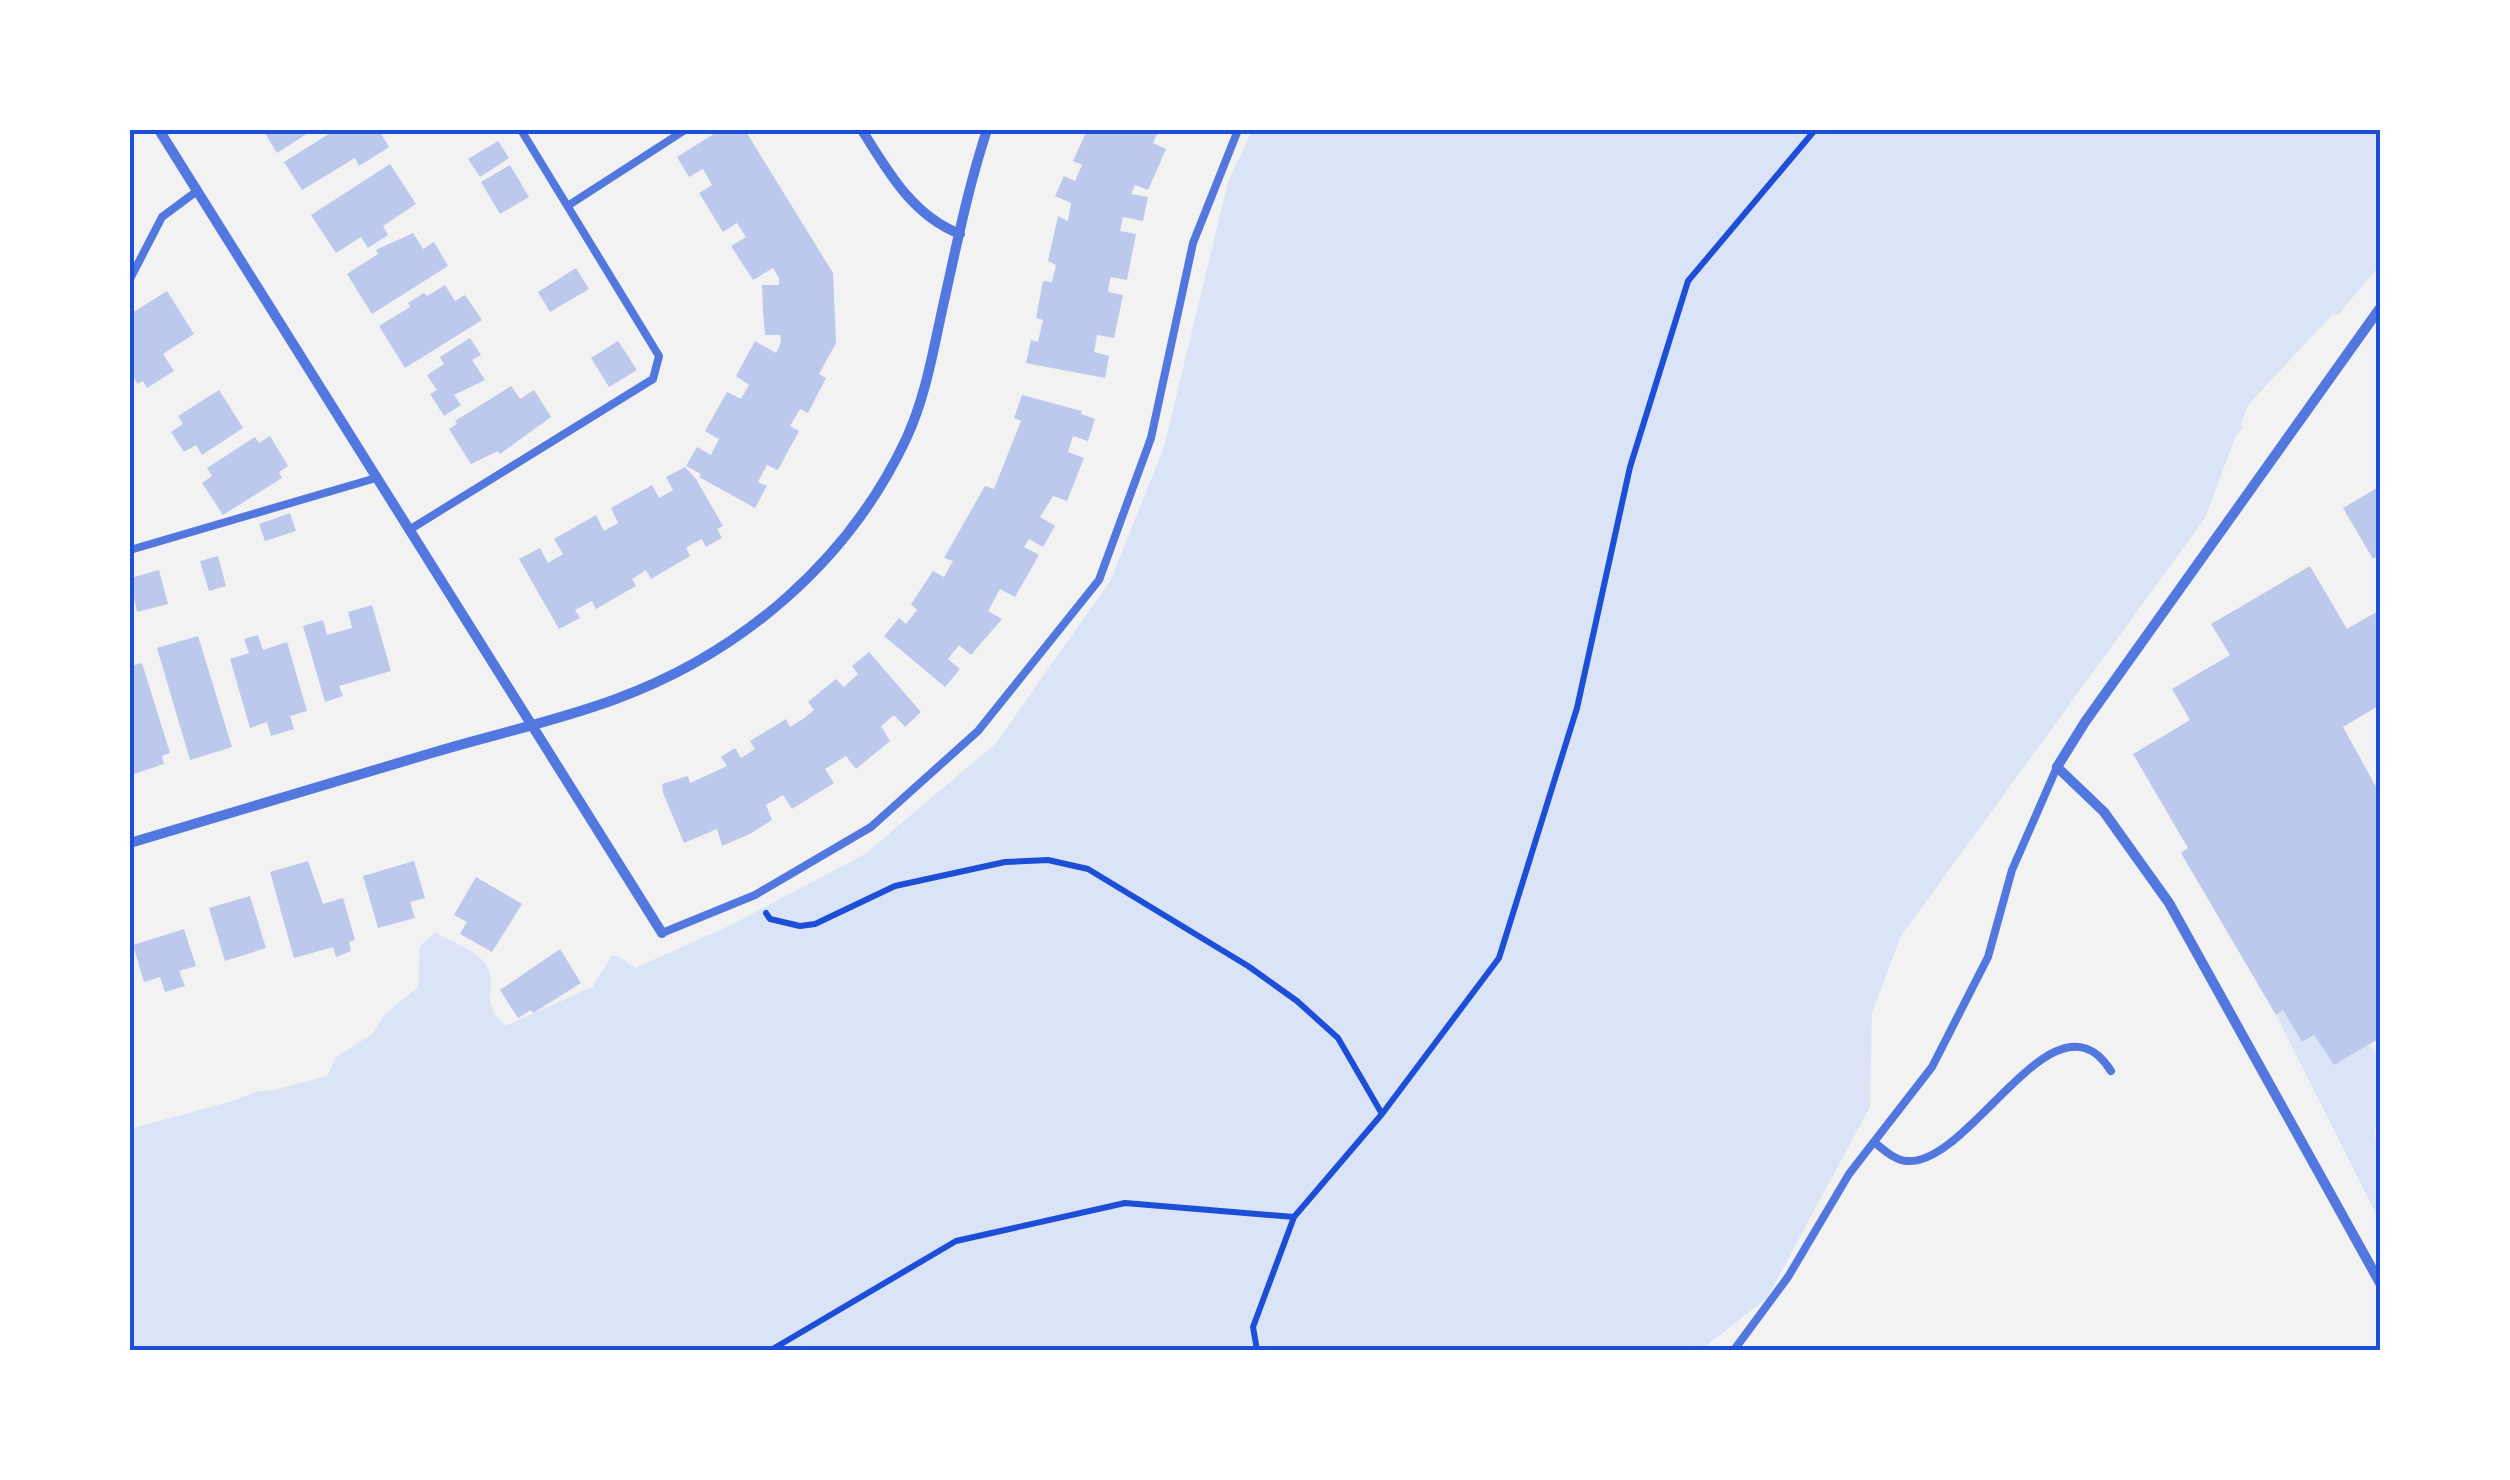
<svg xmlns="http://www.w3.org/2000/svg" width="2510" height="1480" font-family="Lato,sans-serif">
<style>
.green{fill:#dbe4f7}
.building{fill:#bdc9ec}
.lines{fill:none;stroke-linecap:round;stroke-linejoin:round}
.path{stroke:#1d4ed8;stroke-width:6}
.service{stroke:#5277de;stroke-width:8}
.minor{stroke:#5277de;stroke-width:10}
.neatline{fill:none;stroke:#1d4ed8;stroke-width:4}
</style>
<rect width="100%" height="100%" fill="#f2f2f2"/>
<!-- green -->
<path class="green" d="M1252 130H2380V265L2338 315 2333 314 2248 405 2241 424 2243 427 2235 438 2205 518 1901 936 1872 1013 1870 1107 1767 1298 1701 1350H130V1129L232 1101 259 1091 274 1090 327 1076 336 1057 372 1034 385 1014 418 987 420 946 435 932C450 941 481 952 488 968 498 992 478 998 505 1026L592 987 612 956H618L635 968 731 925 865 854 996 743 1110 581 1164 447 1228 182Z
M2283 1010 2302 1042 2314 1035 2334 1065 2370 1044 2380 1061V1114L2374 1132 2380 1161V1222L2276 1015Z"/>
<!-- building -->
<path class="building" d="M263 130H313L277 153Z
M335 130H379L389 147 359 166 355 158 302 190 284 162Z
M720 130H745L833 273 836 343 819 374 826 378 808 413 800 409 790 426 799 431 778 470 767 465 762 474 758 482 767 486 755 508 699 477 701 474 686 466 697 447 711 455 719 439 705 431 727 392 741 399 749 385 736 376 755 341 776 353 781 342 780 335H765L763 310 762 285H779V278L773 268 753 280 731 246 746 237 737 223 723 232 699 193 712 185 707 176 703 169 689 177 677 157Z
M1087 130H1159L1153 143 1166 149 1148 190 1135 185 1131 194 1148 197 1143 221 1123 217 1120 231 1136 234 1127 280 1111 277 1109 284 1108 292 1123 295 1114 338 1097 335 1094 352 1109 356 1105 378 1026 363 1031 340 1038 342 1043 320 1036 318 1043 281 1052 282 1056 265 1048 261 1058 216 1068 221 1071 203 1055 196 1064 176 1075 181 1079 172 1082 165 1073 161Z
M498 141 509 158 480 177 468 159Z
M390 164 416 204 383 226 388 235 368 248 361 237 336 253 311 215Z
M510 165 529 197 500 214 481 182Z
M413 233 423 249 434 242 448 266 372 314 347 274 378 254 376 250Z
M576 268 589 289 550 312 538 292Z
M445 285 455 301 465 295 482 320 405 368 379 326 410 307 408 303 424 293 427 296Z
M167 291 194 334 163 354 174 371 147 388 143 381 138 384 130 372V314Z
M470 338 481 355 472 360 485 380 454 395 461 405 444 416 430 394 437 390 427 375 444 364 440 357Z
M618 341 637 370 609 387 591 358Z
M511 386 520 399 534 390 551 417 500 454 498 451 471 464 449 429 457 424 455 421Z
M219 390 243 428 202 455 196 445 184 452 171 432 183 424 178 416Z
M1022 395 1082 411 1081 414 1095 419 1088 441 1073 436 1068 452 1084 458 1067 501 1053 496 1040 517 1055 526 1043 547 1029 539 1024 547 1039 555 1015 597 1000 589 988 611 1002 619 971 655 959 645 948 659 960 669 945 687 884 636 899 618 906 624 917 610 911 604 933 571 944 577 953 561 944 558 985 486 994 489 1021 421 1014 418Z
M270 436 288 466 279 472 282 478 223 515 202 483 212 476 207 468 255 437 259 443Z
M685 467 696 479 723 526 717 529 722 538 706 547 702 539 692 544 686 548 690 556 651 579 646 570 632 579 636 586 596 609 592 601 575 610 580 618 559 629 519 559 540 548 548 563 563 554 554 539 596 515 604 531 618 523 611 508 652 485 659 498 673 490 666 477Z
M2380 486V555L2373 559 2343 508Z
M290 513 296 531 265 541 259 524Z
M218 556 226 586 209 591 200 561Z
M2310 566 2347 629 2380 610V705L2343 727 2380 794V1038L2334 1065 2314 1035 2302 1042 2283 1010 2276 1015 2181 853 2188 848 2133 754 2190 720 2172 689 2230 655 2211 624Z
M159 570 168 604 137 612 130 578Z
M372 605 391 671 339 686 343 696 325 702 303 626 323 620 327 635 352 628 348 612Z
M258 635 263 650 287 642 307 711 290 716 294 729 271 736 267 722 250 728 230 659 249 653 244 639Z
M198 636 232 747 190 760 157 648Z
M869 652 921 712 905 727 894 715 881 726 890 741 856 769 846 756 825 769 834 783 792 809 783 795 766 805 772 820 750 834 722 846 717 829 684 843 663 793 662 784 688 776 690 783 723 768 727 766 721 757 735 748 741 758 755 749 750 741 786 719 790 727 803 719 814 710 808 702 836 679 844 687 858 674 852 666Z
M142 663 170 753 162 756 164 764 134 774 130 765V666Z
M308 861 323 904 343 898 355 940 349 942 351 951 336 957 333 947 294 958 270 872Z
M414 861 425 898 410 902 415 918 378 928 363 876Z
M476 877 522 904 492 952 460 934 467 922 454 915Z
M250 896 266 948 225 961 209 908Z
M184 929 196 966 179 971 185 986 165 992 160 977 144 982 133 945Z
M560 949 581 983 533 1013 531 1010 518 1018 500 990Z"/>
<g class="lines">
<!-- path -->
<path class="path" d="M766 913 770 919 800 926 815 924 895 886 1005 862 1048 860 1088 869 1248 966 1297 1001 1338 1038 1382 1114
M771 1350 956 1241 1125 1203 1294 1217 1382 1114 1499 958 1577 708 1630 467 1688 281 1815 130
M1257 1350 1253 1327 1294 1217"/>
<!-- service -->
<path class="service" d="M569 205 685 130
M130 279 162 217 197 191
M409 530 653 379 659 356 521 130
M130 550 376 478
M662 933 755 895 871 827 978 731 1099 580 1151 438 1193 243 1238 130
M1874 1142C1883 1149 1894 1160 1907 1161 1971 1166 2055 982 2111 1071
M1734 1350 1788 1277 1849 1174 1932 1067 1988 957 2012 870 2057 767"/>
<!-- minor -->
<path class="minor" d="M159 130 662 933
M862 130C888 172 913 216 960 234
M2380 308 2085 722 2057 767 2104 812 2169 903 2380 1283
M130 843C232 813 333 782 435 752 495 734 557 721 616 699 742 653 850 560 907 437 926 395 933 351 943 306 956 248 968 187 987 130"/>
</g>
<!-- border -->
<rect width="2510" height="1480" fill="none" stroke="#ffffff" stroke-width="265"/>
<rect x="132" y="132" width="2246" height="1216" class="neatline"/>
</svg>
